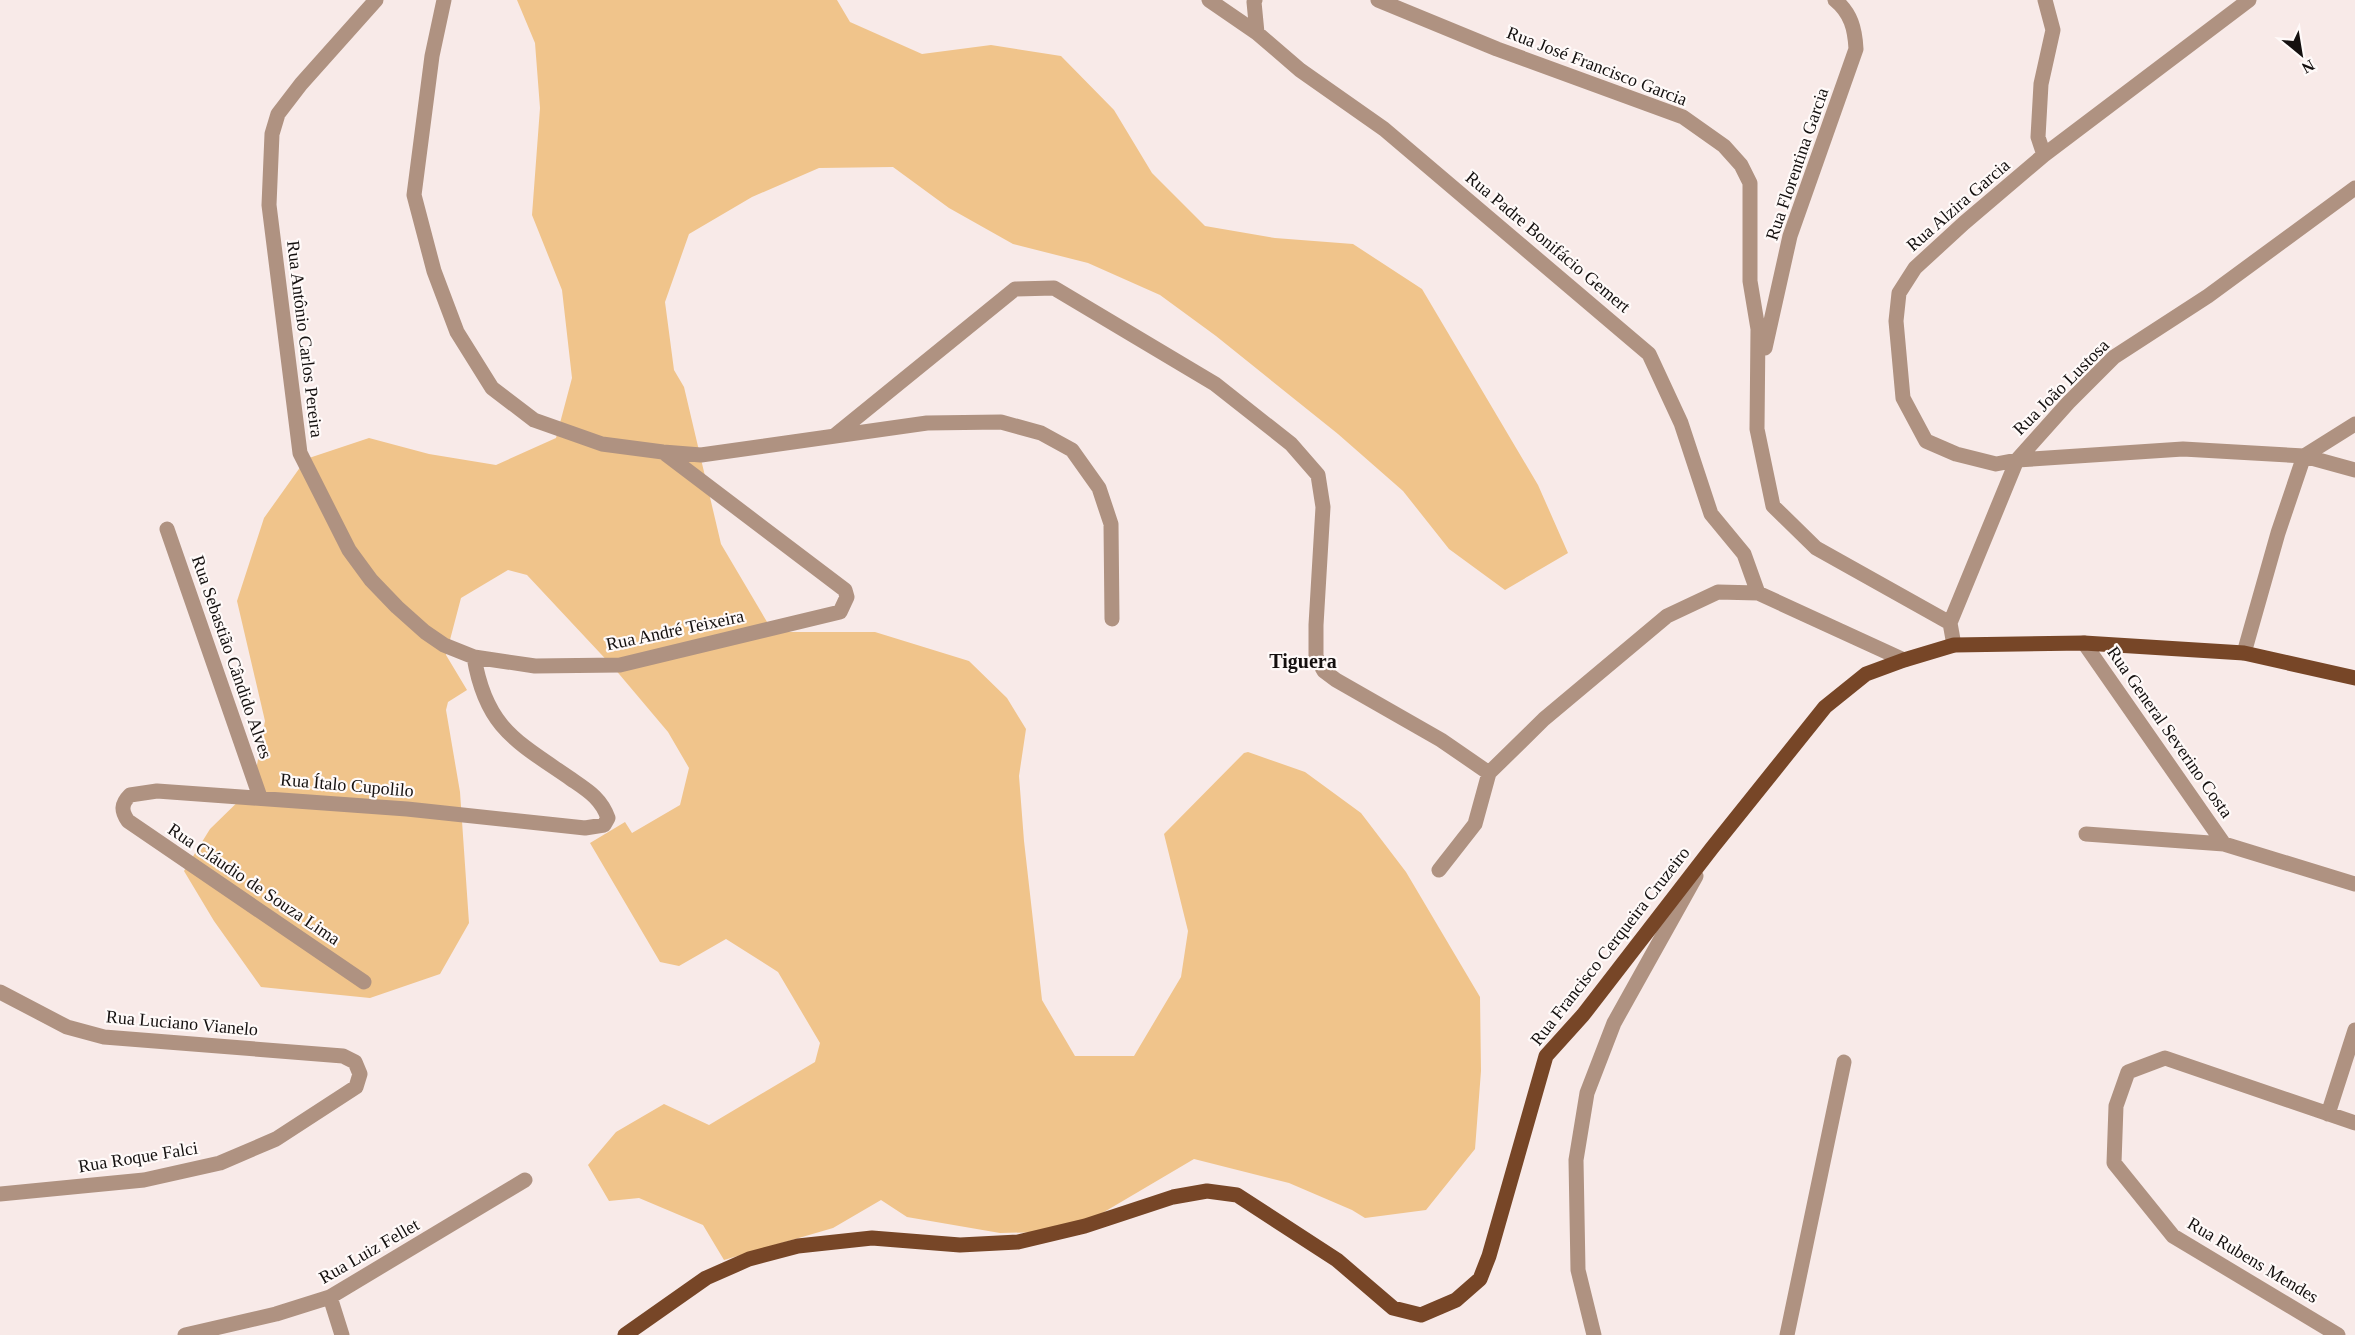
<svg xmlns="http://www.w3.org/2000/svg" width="2355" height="1335" font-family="Georgia,serif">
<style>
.green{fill:#f0c48b}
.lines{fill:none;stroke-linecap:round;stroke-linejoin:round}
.minor{stroke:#af9281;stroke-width:15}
.major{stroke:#774627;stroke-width:15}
.labels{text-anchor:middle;stroke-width:4.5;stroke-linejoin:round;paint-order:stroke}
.street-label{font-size:18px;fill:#14100f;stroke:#fffaf9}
.neighbourhood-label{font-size:20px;font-weight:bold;fill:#14100f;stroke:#fffaf9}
</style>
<rect width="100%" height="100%" fill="#f8eae8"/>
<!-- green -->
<path class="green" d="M517 0H837L850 22 922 54 991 45 1061 56 1114 110 1152 173 1205 226 1275 238 1353 244 1422 289 1538 485 1568 553 1505 590 1449 549 1403 491 1338 434 1216 336 1160 295 1088 263 1013 244 949 208 893 167 819 168 752 197 689 234 665 302 674 370 684 387 721 544 773 632H875L969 661 1007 698 1026 729 1019 776 1024 841 1042 1000 1075 1056H1134L1181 977 1188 931 1164 834 1244 753 1248 752 1305 772 1361 813 1406 872 1480 997 1481 1071 1475 1149 1426 1210 1365 1218 1352 1210 1289 1183 1194 1159 1099 1215 1044 1232 1000 1233 907 1217 881 1200 833 1228 724 1260 703 1225 639 1198 609 1201 588 1165 616 1132 664 1104 709 1125 815 1062 820 1043 778 972 726 939 679 966 660 962 590 843 625 822 632 833 680 805 689 768 668 732 614 668 527 575 508 570 461 598 446 655 467 690 448 702 446 710 460 792 469 923 440 974 370 998 261 987 214 921 184 871 210 829 253 787 265 721 237 601 264 518 306 459 369 438 429 454 496 465 556 438 572 378 562 290 532 215 540 108 535 43Z"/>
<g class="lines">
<!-- minor -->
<path class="minor" d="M376 0 301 84 278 114 272 134 269 205 300 453 349 550 371 580 397 607 425 632 444 645 474 657
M444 0 432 56 414 195 434 271 457 332 492 388 534 420 602 444 663 452 701 455 927 423 1001 422 1041 433 1072 450 1099 488 1111 524 1112 619
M1209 0 1257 33 1300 70 1384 129 1649 354 1681 423 1711 514 1744 554 1758 593
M1255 0 1254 2 1257 33
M1378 0 1497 49 1683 117 1724 146 1741 165 1750 183V281L1758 329 1757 429 1773 506 1816 548 1950 623
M2249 0 2044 155 1964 223 1915 268 1899 293 1896 321 1903 398 1926 441 1956 454 1996 464 2017 460 2183 449 2304 456 2355 470
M2044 155 2038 137 2041 84 2053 30 2045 0
M1765 348 1790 236 1856 49C1855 29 1851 13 1835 0
M834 436 1015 289 1054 288 1215 384 1291 444 1318 475 1323 507 1316 625V657L1324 671 1336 680 1441 740 1489 773
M167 529 260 797
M2084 643 2224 844
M1954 645 1950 623 2017 460 2068 403 2114 357 2208 296 2355 188
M2244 653 2278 533 2304 456 2355 424
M2086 834 2224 844 2355 884
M1439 870 1475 824 1489 773 1544 719 1667 616 1718 592 1758 593 1904 660
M364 982 128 821C121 811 121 804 130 795L157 791 407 809 585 828 604 825 608 818C601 798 587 790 571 779 516 741 486 728 474 657L535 666 620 665 840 612 847 597 845 590 663 452
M0 992 67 1027 104 1037 343 1056 355 1062 360 1074 356 1087 276 1139 220 1163 144 1180 0 1194
M2328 1114 2355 1030
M330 1297 342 1335
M185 1335 276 1314 330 1297 525 1180
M1594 1335 1578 1270 1576 1160 1587 1093 1614 1023 1696 876
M1787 1335 1844 1062
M2338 1335 2173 1236 2114 1163 2116 1106 2128 1072 2165 1058 2355 1123"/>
<!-- major -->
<path class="major" d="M625 1335 706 1278 749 1259 798 1246 872 1238 960 1245 1018 1242 1085 1226 1173 1197 1207 1191 1237 1195 1337 1260 1393 1308 1421 1315 1456 1300 1480 1279 1489 1256 1546 1056 1583 1015 1712 848 1825 707 1866 674 1904 660 1954 645 2084 643 2244 653 2355 678"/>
</g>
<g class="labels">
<!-- street labels -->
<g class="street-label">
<text transform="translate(1597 66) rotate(21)" y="6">Rua José Francisco Garcia</text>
<text transform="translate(1797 164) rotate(-71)" y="6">Rua Florentina Garcia</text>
<text transform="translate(1958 205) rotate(-41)" y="6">Rua Alzira Garcia</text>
<text transform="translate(1548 242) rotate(40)" y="6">Rua Padre Bonifácio Gemert</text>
<text transform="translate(305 339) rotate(83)" y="6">Rua Antônio Carlos Pereira</text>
<text transform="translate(2061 387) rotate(-45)" y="6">Rua João Lustosa</text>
<text transform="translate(675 630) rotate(-12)" y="6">Rua André Teixeira</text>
<text transform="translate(232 657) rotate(71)" y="6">Rua Sebastião Cândido Alves</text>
<text transform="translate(2170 732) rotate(55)" y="6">Rua General Severino Costa</text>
<text transform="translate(347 785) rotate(5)" y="6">Rua Ítalo Cupolilo</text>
<text transform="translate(254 884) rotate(34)" y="6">Rua Cláudio de Souza Lima</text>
<text transform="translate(1610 946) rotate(-52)" y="6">Rua Francisco Cerqueira Cruzeiro</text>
<text transform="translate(182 1023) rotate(5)" y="6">Rua Luciano Vianelo</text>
<text transform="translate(138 1157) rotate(-9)" y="6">Rua Roque Falci</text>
<text transform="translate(369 1251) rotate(-30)" y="6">Rua Luiz Fellet</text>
<text transform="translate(2253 1260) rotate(31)" y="6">Rua Rubens Mendes</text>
</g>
<!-- neighbourhood labels -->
<g class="neighbourhood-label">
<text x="1303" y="668">Tiguera</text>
</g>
</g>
<!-- north arrow -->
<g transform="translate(2301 54) rotate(150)" stroke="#fffaf9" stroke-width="4.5" paint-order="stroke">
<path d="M0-4.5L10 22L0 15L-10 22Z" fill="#14100f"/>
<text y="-9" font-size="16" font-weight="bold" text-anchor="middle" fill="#14100f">N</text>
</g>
</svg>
